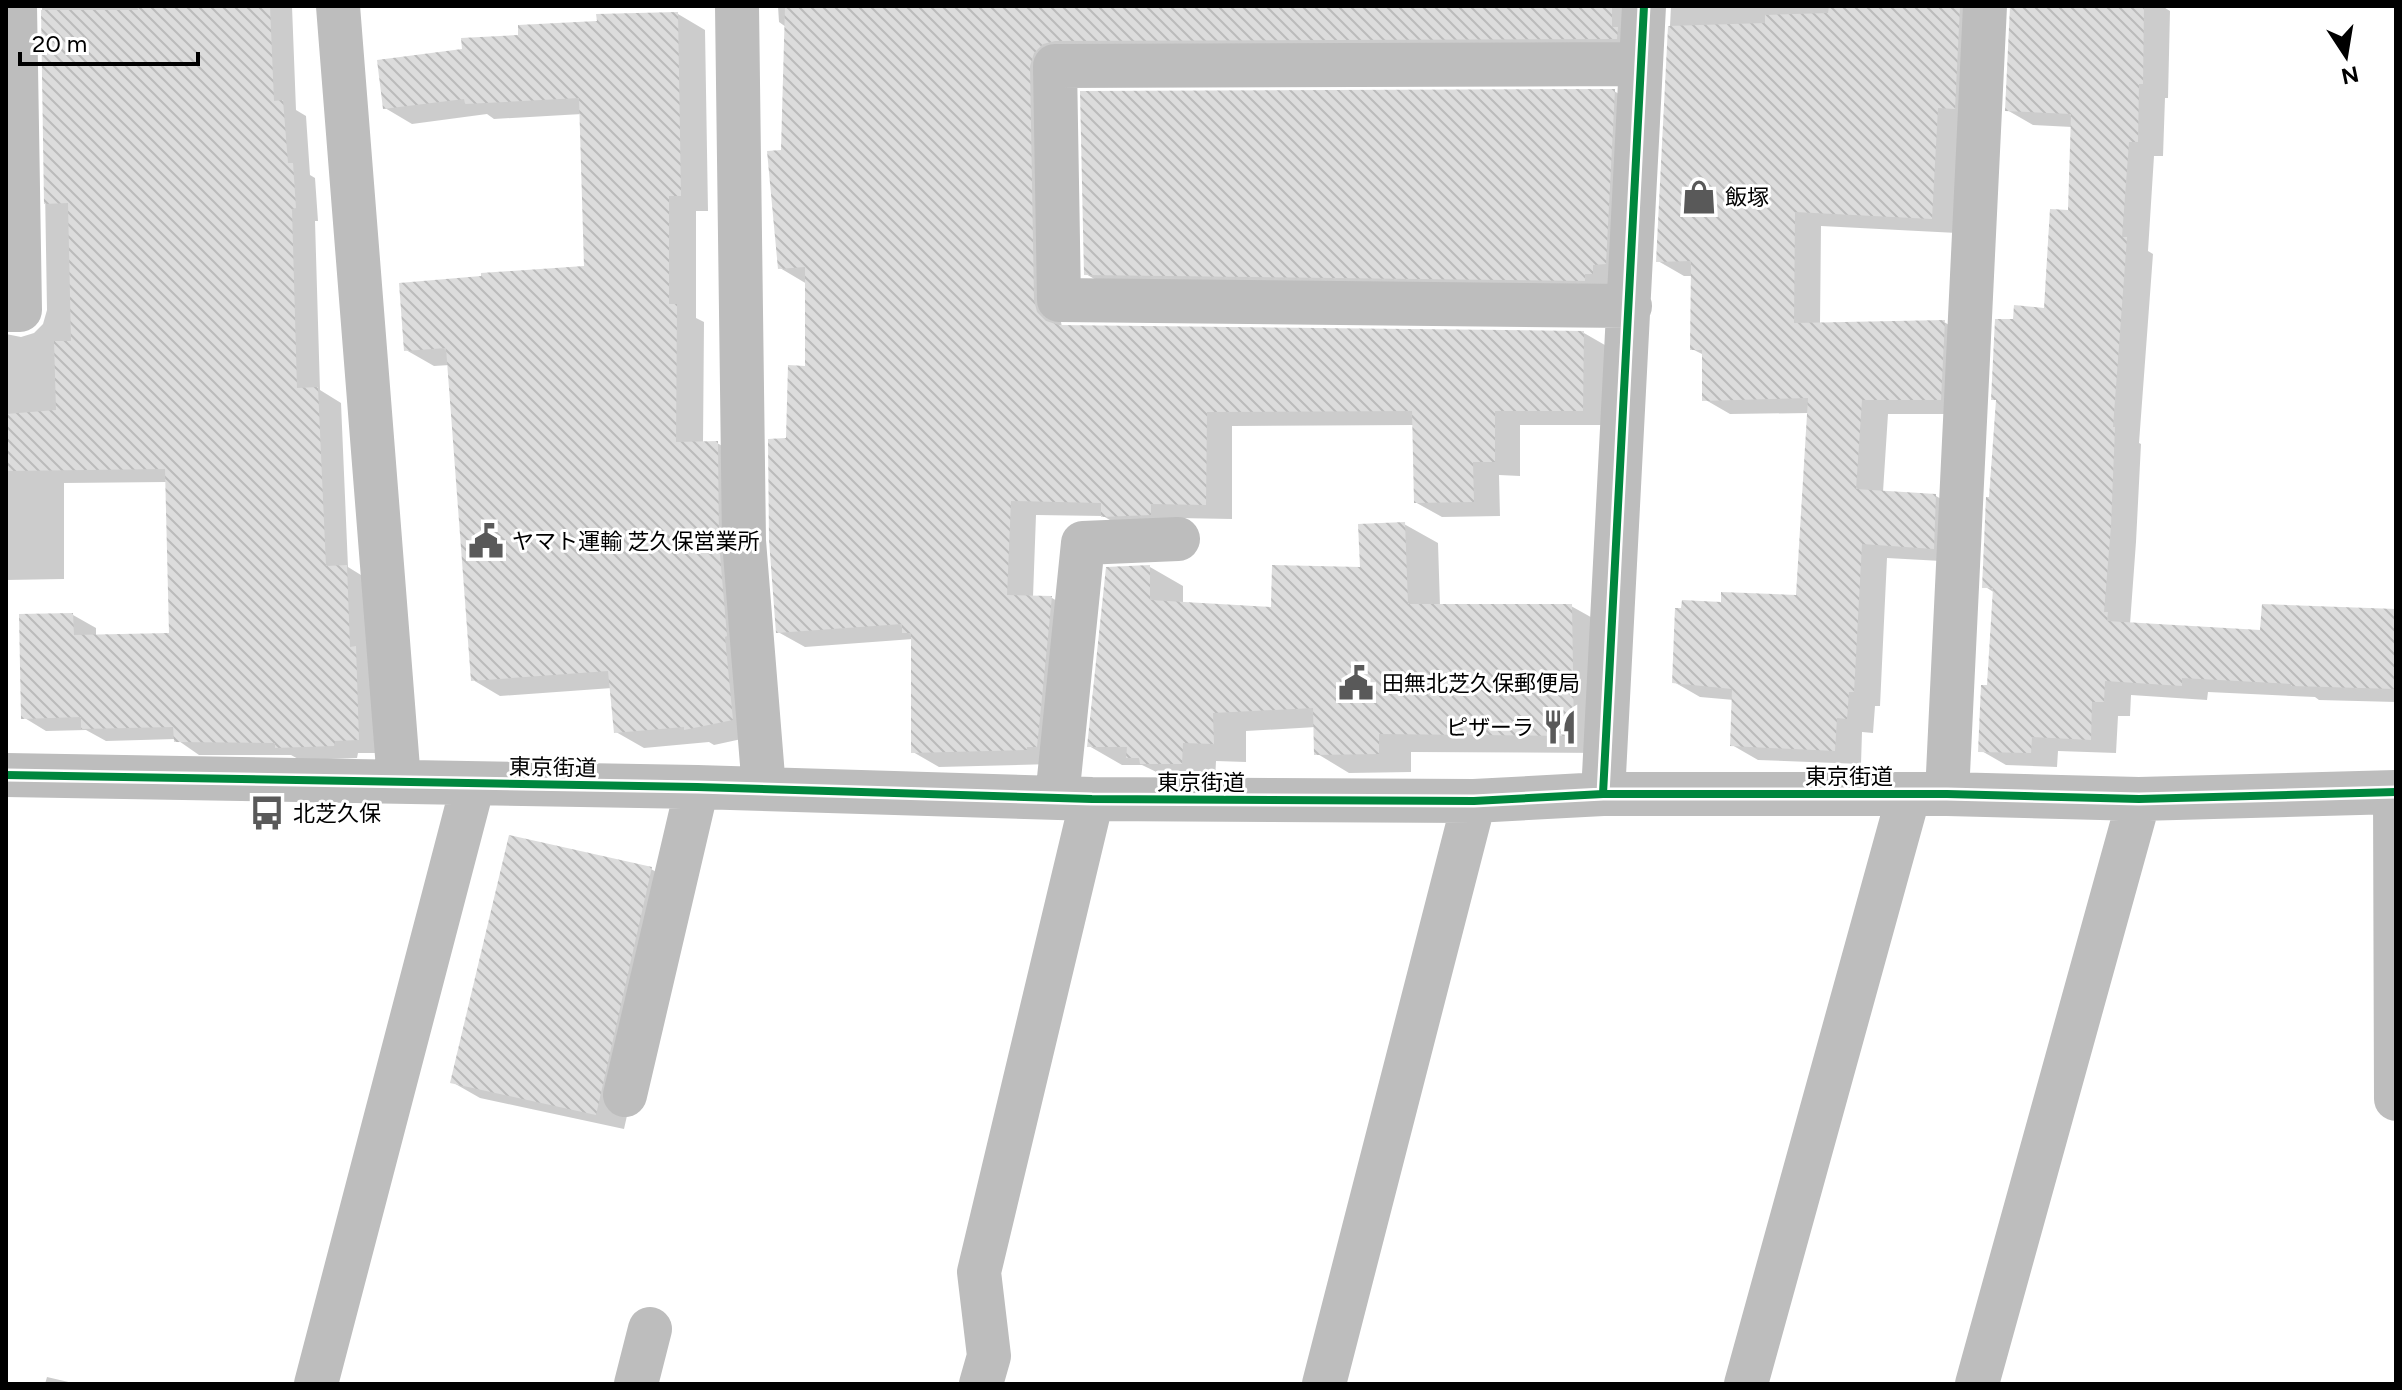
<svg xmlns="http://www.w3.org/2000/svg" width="2402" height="1390" font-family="Figtree,'Noto Sans JP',sans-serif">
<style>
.shadow{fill:#0003}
.building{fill:url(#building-back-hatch)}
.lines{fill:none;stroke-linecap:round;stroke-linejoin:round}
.minor{stroke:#bdbdbd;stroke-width:44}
.cycleway-casing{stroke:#fff;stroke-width:13}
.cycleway{stroke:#00873e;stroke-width:8}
.labels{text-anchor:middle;stroke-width:6;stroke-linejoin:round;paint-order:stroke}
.poi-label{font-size:22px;fill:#000;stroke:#fff;text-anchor:start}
.street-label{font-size:22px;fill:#000;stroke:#fff}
</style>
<defs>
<pattern id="building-back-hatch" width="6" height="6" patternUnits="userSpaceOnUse" patternTransform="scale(2)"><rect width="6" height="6" fill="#dcdcdc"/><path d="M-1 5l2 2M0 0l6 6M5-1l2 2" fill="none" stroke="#bbb"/></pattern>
</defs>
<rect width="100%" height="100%" fill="#fff"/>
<!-- shadow -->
<path class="shadow" d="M42 6H292L296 110 306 116 310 175 315 178 318 221H315L320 390 341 403 348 567 369 580 381 753H358L357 758 300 760 291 755H199L176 739 106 741 86 730 46 731 23 717 73 615 96 628V636L171 634 167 482 64 483V579L6 580V334L21 337 34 333 43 324 47 310Z
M778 6H1650L1643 53 1068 59 1060 317 1062 327 1584 333 1610 348 1609 425H1520V476L1499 475 1500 516 1442 517 1415 502 1414 425 1232 426V519L1177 518 1129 531 1103 516 1036 515 1033 597 1052 598 1078 613 1053 764 939 767 913 752V639L805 647 778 632 788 440 807 368V284L780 268 786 27 779 22Z
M1671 6H1991L1957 233 1821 226 1820 324 1944 322 1970 337 1967 414H1888L1883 492 1936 496 1962 511 1959 562 1887 558 1880 706H1875L1873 733 1862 732 1861 764 1758 760 1732 745 1734 700 1700 697 1674 682 1722 604 1798 598 1809 413 1730 414 1704 399V355L1692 349 1693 276H1684L1658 261Z
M2012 6H2162L2170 11 2168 98H2165L2163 156H2154L2148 251 2153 254 2139 443 2141 444 2136 542 2130 624 2262 633 2396 611V702L2319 700 2315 697 2208 692 2207 700 2131 695 2130 716H2118L2116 753 2058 751 2057 767 2006 765 1980 750 1989 688 1995 593 1984 586 1998 401 1993 398 2015 321 2046 310 2070 212 2072 127 2033 125 2007 110Z
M678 14 705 30 708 211H696V318L704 322 703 443H717L745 459 760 735 714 745 709 742 644 748 616 732 612 688 500 696 473 680 450 365 434 366 406 350 586 268 582 114 494 119 487 114 412 124 385 108 464 51 520 37 599 23Z
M1614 91 1636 104 1614 285 1108 287 1086 274Z
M1404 524 1438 543 1440 606H1571L1605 625 1607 753 1411 752V772L1349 773 1316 753V727L1246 731V762L1216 761 1215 781H1175L1142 765H1122L1089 746 1150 567 1183 586V604L1273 609 1362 569Z
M651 869 679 885 624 1129 480 1098 452 1082Z
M47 1377 77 1384H45Z"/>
<!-- building -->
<path class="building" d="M137 6H270L274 101 283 100 288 163H293L296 208 292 209 297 388 318 387 326 566 347 565 350 647 356 646 359 740 335 741 334 746 275 748V743L174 742 173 727 81 729V717L21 719 19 614 73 613 74 635 169 633 165 469 6 471V414L56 410 54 341H71L68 203 44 204 41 10H138Z
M785 6H1612V27H1618L1617 39 1055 41 1043 44 1034 53 1030 66 1034 300 1037 312 1046 321 1059 325 1584 331 1583 411H1495V462H1473L1474 502 1414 503 1412 411 1207 412 1206 505 1151 504V515L1101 517V503L1011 501 1007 595 1052 596 1037 747H1027V750L911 753V633H902V624L776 633 769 540 768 439 786 438 788 365 805 366V267L778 269 767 151 781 150Z
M1829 6H1960L1955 109 1938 108 1932 219 1795 212 1794 323 1945 320 1941 400H1862L1856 489 1936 494 1934 549 1862 544 1854 692H1849L1847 719 1837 718 1835 751 1730 746 1732 689 1672 683 1675 608H1681L1682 600 1721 602V592L1796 595 1808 398 1702 401V350H1690L1691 261 1656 262 1668 26 1765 23V15L1828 13Z
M2010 6 2077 8V6H2144L2143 84H2139L2138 142H2129L2122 237H2127L2113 427H2115L2111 526 2104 612H2108L2107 621 2260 630 2262 604 2396 609V689L2291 686V684L2182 678V686L2105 681 2104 702H2092L2091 740 2032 737 2031 753 1978 752 1981 685H1987L1993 588H1982L1986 497H1989L1996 400H1991L1995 319H2013L2014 305 2044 308 2050 209 2068 210 2071 114 2005 111Z
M678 12 681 196H669V304H677L676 442 718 441 719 543 727 636 725 637 733 720 684 730V727L614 733 608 671 471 681 446 348 404 351 399 283 481 276V273L584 266 579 98 465 104 464 99 383 109 377 60 462 49 461 38 518 35V25L597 21 596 14Z
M1615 89 1606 264 1593 265V274H1585V281L1084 275 1080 91Z
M1405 522 1408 604H1572L1574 736 1379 734V754L1314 755 1313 708 1213 713 1214 744 1183 743 1182 764H1140L1139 758H1126L1127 747H1087L1106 567 1150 565V600L1271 607 1272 565 1360 567 1358 524Z
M509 835 652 867 596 1115 450 1083Z"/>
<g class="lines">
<!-- minor -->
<path class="minor" d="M338 6 399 781
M737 6 744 541 764 789
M1630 306 1059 300 1055 66 1640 64
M6 310H20L15 6
M6 775 697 787 1092 799 1474 801 1603 794H1947L2139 799 2396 792
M2395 792 2396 1099
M1603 794 1644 6
M1947 794 1985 6
M1057 798 1083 543 1178 539
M625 1095 697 787
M316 1384 473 784
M636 1384 650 1329
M981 1384 989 1356 979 1272 1092 799
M1324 1384 1474 801
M1746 1384 1909 794
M1977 1384 2139 799"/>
<!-- cycleway casing -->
<g class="cycleway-casing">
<path id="cycleway" d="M6 775 697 787 1092 799 1474 801 1603 794H1947L2139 799 2396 792
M1603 794 1644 6"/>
</g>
<!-- cycleway -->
<use href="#cycleway" class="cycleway"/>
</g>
<!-- icons -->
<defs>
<g id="shop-bare" transform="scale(2.76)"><path d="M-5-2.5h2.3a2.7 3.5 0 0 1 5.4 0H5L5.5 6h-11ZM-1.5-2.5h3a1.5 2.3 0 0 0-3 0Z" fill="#595959" stroke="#fff" stroke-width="2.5" paint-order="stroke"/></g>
<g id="civic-bare" transform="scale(2.76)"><path d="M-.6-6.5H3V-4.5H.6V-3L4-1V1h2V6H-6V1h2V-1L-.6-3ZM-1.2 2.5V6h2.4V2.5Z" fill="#595959" stroke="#fff" stroke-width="2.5" paint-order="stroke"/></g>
<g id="restaurant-bare" transform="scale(2.76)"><path d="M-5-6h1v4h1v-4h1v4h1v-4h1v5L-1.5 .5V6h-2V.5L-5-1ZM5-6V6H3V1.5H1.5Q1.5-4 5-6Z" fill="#595959" stroke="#fff" stroke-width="2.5" paint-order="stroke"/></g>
<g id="bus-bare" transform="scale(2.76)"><path d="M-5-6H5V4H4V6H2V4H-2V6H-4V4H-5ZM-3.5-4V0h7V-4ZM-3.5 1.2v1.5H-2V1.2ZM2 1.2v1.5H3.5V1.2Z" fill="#595959" stroke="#fff" stroke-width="2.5" paint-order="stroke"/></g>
</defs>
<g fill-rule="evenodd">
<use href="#shop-bare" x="1699" y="197"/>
<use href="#civic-bare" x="486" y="541"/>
<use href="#civic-bare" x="1356" y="683"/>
<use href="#restaurant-bare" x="1560" y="727"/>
<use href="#bus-bare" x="267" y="813"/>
</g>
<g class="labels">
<!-- poi labels -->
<g class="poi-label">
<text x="1725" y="205">飯塚</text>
<text x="512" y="549">ヤマト運輸 芝久保営業所</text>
<text x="1382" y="691">田無北芝久保郵便局</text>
<text x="1534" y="735" text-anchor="end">ピザーラ</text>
<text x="293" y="821">北芝久保</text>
</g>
<!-- street labels -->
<g class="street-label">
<text transform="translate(553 767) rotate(1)" y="8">東京街道</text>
<text x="1849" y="784">東京街道</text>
<text x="1201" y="790">東京街道</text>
</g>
</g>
<!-- border -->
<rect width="2402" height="1390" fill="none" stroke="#000000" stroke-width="16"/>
<!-- north arrow -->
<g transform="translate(2346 56) rotate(168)" stroke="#ffffff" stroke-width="6" paint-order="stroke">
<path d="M0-6L14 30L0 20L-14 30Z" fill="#000000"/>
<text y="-12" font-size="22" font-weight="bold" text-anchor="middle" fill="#000000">N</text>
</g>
<!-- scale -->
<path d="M20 52v12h178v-12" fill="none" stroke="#000000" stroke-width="4"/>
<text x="32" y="52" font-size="24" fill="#000000" stroke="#ffffff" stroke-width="6" paint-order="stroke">20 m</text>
</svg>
